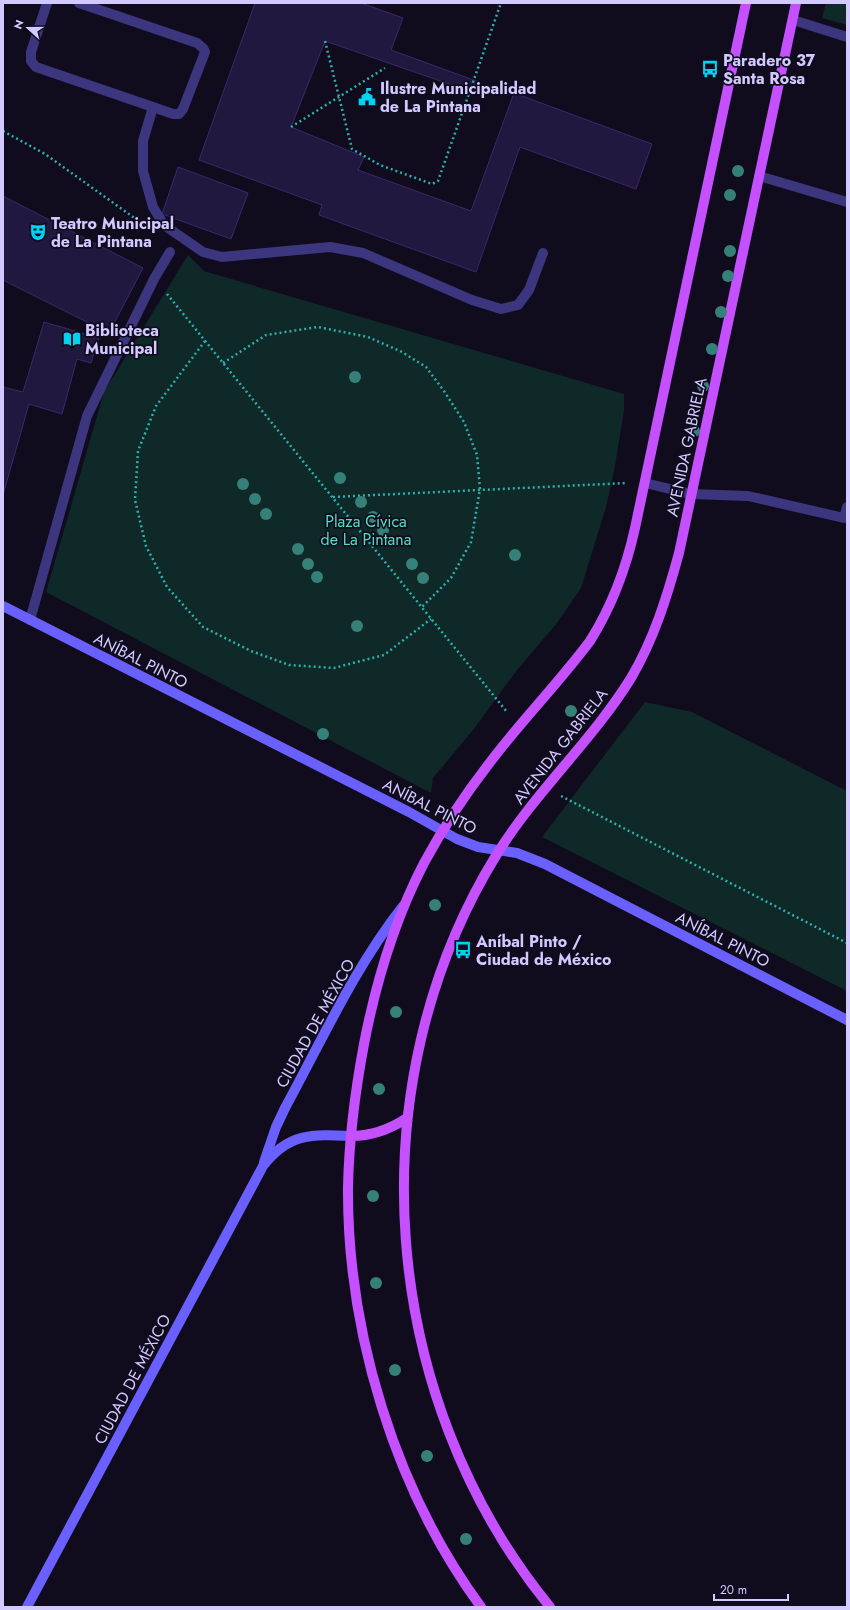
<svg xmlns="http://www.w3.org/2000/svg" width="850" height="1610" font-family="Jost,sans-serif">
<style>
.green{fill:#0f2828}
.building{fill:#21183f;stroke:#39296b}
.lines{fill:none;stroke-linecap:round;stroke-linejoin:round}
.path{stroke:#2cb0ad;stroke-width:2.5;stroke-dasharray:2 3;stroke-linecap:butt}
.lane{stroke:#3b367e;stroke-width:10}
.secondary{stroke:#6a60ff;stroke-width:10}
.primary{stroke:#c450ff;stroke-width:10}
.tree{fill:#358078}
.labels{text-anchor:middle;stroke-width:3.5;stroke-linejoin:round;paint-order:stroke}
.poi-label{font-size:16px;font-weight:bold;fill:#d1c9ff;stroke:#100c1e;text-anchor:start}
.street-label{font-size:16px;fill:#d1c9ff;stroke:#100c1e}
.park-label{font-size:16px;fill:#54dfc2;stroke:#100c1e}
</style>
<rect width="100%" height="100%" fill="#100c1e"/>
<!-- green -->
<path class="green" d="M826 3H847V25L822 18Z
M188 255 204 271 624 394V411L614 472 606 507 581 588 557 623 517 670 473 730 433 778 431 793 46 592 104 392Z
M645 702 692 712 847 791V991L542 837Z"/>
<!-- building -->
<path class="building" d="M255 3H361L403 18 391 50 479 82 475 93 325 41 291 127 364 157 358 170 471 211 514 93 652 144 636 189 520 147 476 272 319 215 322 205 199 160Z
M178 167 248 193 231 239 162 214Z
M3 196 143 268 109 333 3 280Z
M44 322 99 338 91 363 77 359 62 414 29 404 3 495V387L23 392Z"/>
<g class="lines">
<!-- path -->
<path class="path" d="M325 41 352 149 380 165 432 184 438 181 501 3
M291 127 385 68
M3 131 45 154 140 222
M167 294 507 712
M205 341 156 406 138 451 135 500 146 546 167 587 203 627 251 651 289 665 334 668 384 655 431 619
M223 363 266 335 318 327 368 337 402 352 426 367 444 391 464 422 477 455 480 489 471 542 451 578 422 607
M333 497 627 483
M561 796 847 943"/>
<!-- lane -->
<path class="lane" d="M47 3 31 52V61L36 67 153 107 173 114H179L183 109 205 52 203 48 197 43 79 3
M793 20 847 37
M153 107 143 141V171L153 207 164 225 203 252 222 257 330 247 363 253 472 300 501 309 518 305 529 290 543 253
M759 176 847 202
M645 483 691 494 748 496 844 518 847 507
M30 620 87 416 154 279 170 252"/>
<!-- secondary -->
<path class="secondary" d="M3 606 409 812 457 839 478 847 517 853 545 864 847 1020
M264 1162 276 1127 285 1108C322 1040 355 967 403 906
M27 1607 263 1166C288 1133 312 1134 351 1136"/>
<!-- primary -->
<path class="primary" d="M351 1136C372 1136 389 1130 407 1118
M481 1607C395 1490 347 1332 348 1187 349 1139 355 1092 364 1044 376 982 395 919 424 863 443 828 464 796 488 765 520 722 558 684 590 641 612 606 626 569 635 528L746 3
M550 1607C379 1398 354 1085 497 854 536 791 592 741 631 678 654 639 667 597 679 553L796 3"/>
</g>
<!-- trees -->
<g class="tree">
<circle cx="738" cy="171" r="6"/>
<circle cx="730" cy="195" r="6"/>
<circle cx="730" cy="251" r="6"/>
<circle cx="728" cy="276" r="6"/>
<circle cx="721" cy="312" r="6"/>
<circle cx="712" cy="349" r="6"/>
<circle cx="355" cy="377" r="6"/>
<circle cx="703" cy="386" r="6"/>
<circle cx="694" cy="431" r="6"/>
<circle cx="340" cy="478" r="6"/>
<circle cx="243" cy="484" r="6"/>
<circle cx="255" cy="499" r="6"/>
<circle cx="361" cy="502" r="6"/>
<circle cx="266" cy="514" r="6"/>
<circle cx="373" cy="517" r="6"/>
<circle cx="383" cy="530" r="6"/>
<circle cx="298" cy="549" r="6"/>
<circle cx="515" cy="555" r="6"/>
<circle cx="308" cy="564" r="6"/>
<circle cx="412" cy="564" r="6"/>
<circle cx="317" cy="577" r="6"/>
<circle cx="423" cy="578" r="6"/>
<circle cx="357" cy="626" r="6"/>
<circle cx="571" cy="711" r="6"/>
<circle cx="323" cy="734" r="6"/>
<circle cx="435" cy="905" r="6"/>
<circle cx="396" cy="1012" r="6"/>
<circle cx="379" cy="1089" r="6"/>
<circle cx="373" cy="1196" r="6"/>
<circle cx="376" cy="1283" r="6"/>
<circle cx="395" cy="1370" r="6"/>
<circle cx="427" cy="1456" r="6"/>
<circle cx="466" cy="1539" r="6"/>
</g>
<!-- icons -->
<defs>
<g id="bus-bare" transform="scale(1.38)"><path d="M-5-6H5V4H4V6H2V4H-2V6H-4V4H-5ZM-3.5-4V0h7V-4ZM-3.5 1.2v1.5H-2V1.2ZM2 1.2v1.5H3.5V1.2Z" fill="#00d2f4" stroke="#100c1e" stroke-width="2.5" paint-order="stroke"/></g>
<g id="civic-bare" transform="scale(1.38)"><path d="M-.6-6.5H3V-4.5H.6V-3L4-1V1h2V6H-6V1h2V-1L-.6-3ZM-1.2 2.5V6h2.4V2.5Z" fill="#00d2f4" stroke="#100c1e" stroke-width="2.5" paint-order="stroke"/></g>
<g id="theatre-bare" transform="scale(1.38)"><path d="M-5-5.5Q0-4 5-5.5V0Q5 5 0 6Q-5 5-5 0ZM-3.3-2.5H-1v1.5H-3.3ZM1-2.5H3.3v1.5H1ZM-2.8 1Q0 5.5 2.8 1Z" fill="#00d2f4" stroke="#100c1e" stroke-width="2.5" paint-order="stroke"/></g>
<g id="library-bare" transform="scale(1.38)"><path d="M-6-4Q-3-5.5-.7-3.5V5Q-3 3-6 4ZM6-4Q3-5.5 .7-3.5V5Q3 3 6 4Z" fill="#00d2f4" stroke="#100c1e" stroke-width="2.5" paint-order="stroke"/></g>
</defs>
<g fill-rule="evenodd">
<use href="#bus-bare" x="710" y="69"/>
<use href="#civic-bare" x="367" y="97"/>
<use href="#theatre-bare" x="38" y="232"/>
<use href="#library-bare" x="72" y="339"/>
<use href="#bus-bare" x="463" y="950"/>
</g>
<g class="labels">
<!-- poi labels -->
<g class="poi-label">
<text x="723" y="66">Paradero 37<tspan x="723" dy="18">Santa Rosa</tspan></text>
<text x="380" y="94">Ilustre Municipalidad<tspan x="380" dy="18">de La Pintana</tspan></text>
<text x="51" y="229">Teatro Municipal<tspan x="51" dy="18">de La Pintana</tspan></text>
<text x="85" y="336">Biblioteca<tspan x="85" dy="18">Municipal</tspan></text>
<text x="476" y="947">Aníbal Pinto /<tspan x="476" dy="18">Ciudad de México</tspan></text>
</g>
<!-- street labels -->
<g class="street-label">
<text transform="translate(686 447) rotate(-78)" y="6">AVENIDA GABRIELA</text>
<text transform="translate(141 660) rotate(27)" y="6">ANÍBAL PINTO</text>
<text transform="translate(560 746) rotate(-52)" y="6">AVENIDA GABRIELA</text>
<text transform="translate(430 806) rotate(27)" y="6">ANÍBAL PINTO</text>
<text transform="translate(723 939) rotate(27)" y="6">ANÍBAL PINTO</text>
<text transform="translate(315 1023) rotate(-61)" y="6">CIUDAD DE MÉXICO</text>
<text transform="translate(132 1379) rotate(-62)" y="6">CIUDAD DE MÉXICO</text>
</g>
<!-- park labels -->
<g class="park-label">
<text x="366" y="527">Plaza Cívica<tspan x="366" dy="18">de La Pintana</tspan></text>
</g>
</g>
<!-- border -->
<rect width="850" height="1610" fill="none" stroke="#d1c9ff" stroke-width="8"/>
<!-- north arrow -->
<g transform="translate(28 28) rotate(291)" stroke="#100c1e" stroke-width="3" paint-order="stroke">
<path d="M0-3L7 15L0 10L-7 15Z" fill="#d1c9ff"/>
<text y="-6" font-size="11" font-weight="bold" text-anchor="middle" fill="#d1c9ff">N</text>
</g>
<!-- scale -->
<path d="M714 1594v6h74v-6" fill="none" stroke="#d1c9ff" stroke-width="2"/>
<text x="720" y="1594" font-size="12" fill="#d1c9ff" stroke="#100c1e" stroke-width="3" paint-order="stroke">20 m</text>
</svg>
